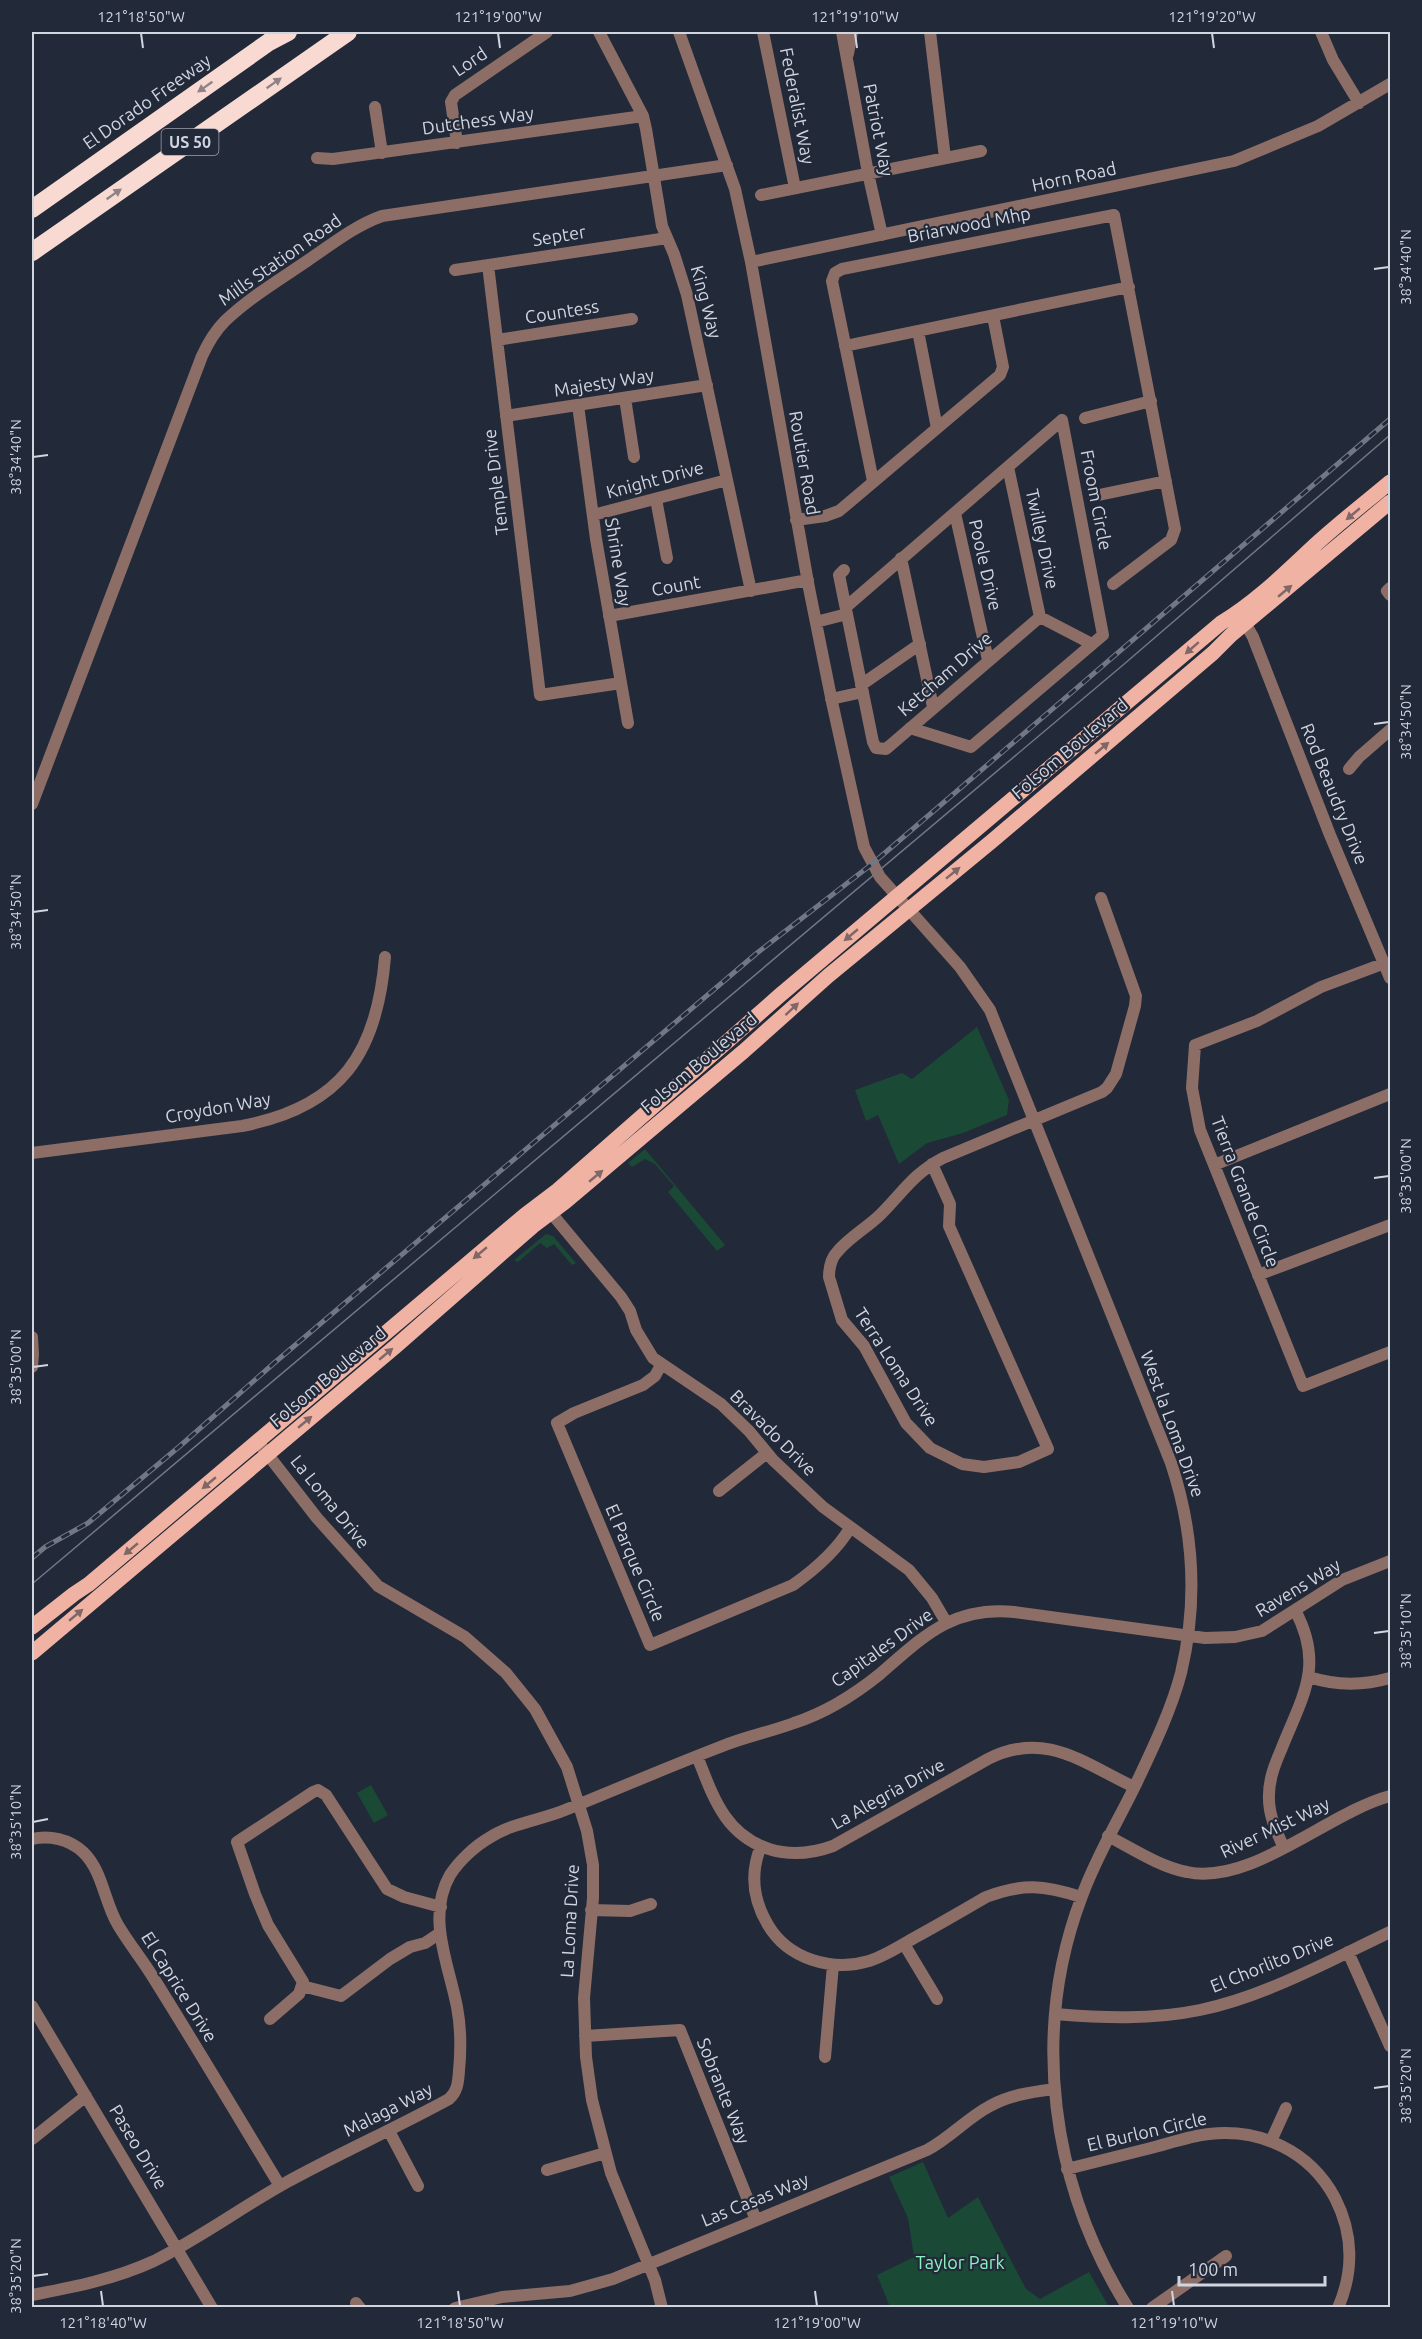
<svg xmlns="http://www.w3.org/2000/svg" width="1422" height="2339" font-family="Ubuntu,sans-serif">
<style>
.green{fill:#1a4a35}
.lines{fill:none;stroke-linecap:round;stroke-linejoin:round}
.minor{stroke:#8c6e66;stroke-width:12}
.major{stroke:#f0b2a2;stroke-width:15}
.highway{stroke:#f8dad2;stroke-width:18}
.tram{stroke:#717785;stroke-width:1.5}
.rail-casing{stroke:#717785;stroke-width:5}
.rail{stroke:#222939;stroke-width:3;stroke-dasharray:9;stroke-linecap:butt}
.oneway{fill:#8d8286}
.oneway2{fill:#7f6768}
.ticks{fill:none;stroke:#d0d5e0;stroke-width:2}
.labels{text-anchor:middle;stroke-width:4.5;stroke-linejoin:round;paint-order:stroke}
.shield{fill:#222939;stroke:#9ca1ae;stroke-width:1.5}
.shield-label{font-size:16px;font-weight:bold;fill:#d0d5e0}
.street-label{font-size:18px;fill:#d0d5e0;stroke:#222939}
.park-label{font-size:18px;fill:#8bf1bf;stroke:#222939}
.neatline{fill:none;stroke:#d0d5e0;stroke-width:2}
.ticks-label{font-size:15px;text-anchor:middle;fill:#d0d5e0}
</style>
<rect width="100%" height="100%" fill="#222939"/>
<!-- green -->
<path class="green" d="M977 1027 1009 1100 1007 1115 963 1133 927 1143 899 1164 878 1115 866 1121 855 1090 902 1073 912 1079Z
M645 1149 725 1245 717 1251 668 1192 674 1186 655 1164 645 1159 632 1167 628 1163Z
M546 1234 553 1236 576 1263 572 1265 554 1244 547 1248 540 1243 518 1262 514 1260Z
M371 1785 388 1815 374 1823 357 1793Z
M923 2162 948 2218 978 2197 1026 2289 1040 2299 1089 2272 1109 2307H890L877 2275 914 2257 908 2218 889 2177Z"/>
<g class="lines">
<!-- minor -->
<path class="minor" d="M599 32 643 116 646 129 662 226 674 254 687 295 751 591
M679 32 735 189 751 262 809 588 832 702 864 847 880 877 960 967 990 1010 1171 1463C1194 1532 1198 1602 1181 1673 1171 1711 1152 1750 1135 1786 1117 1823 1096 1857 1082 1896 1030 2032 1051 2186 1128 2308
M763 32 795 188
M842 32 868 173 882 235
M930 32 945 158
M1321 32 1333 60 1359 103
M848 54 852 32
M375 107 382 153
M457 143 451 102 455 95 547 32
M317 158 333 159 643 116
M761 195 981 151
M751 262 1234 161 1318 126 1390 84
M488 265 540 695 621 683
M455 270 667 238
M918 331 937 428
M497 340 632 319
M845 346 1129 287
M625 398 634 457
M578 405 596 539 628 723
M506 416 707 385
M1085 418 1151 401
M1008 467 1040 617
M873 481 832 281 835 273 842 269 1114 215 1175 529 1171 540 1113 584
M1094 496 1166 481
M656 499 667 558
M955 513 988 660
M593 515 727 480
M796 520 825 516 839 511 1000 375 1003 367 993 316
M901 558 933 707
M844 570 839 575 873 742 876 748 886 749 1040 617 1092 644
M1390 588 1387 591 1390 595
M846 607 1062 420
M609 616 808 580
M1241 616 1253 637 1330 835 1390 978
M816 622 847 614
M861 685 920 644
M831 699 863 692
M910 728 971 747 1103 635 1062 420
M1349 769 1359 757 1390 730
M32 804 202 356C208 343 215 331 225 321 249 298 279 280 307 261 331 245 354 226 382 216L727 165
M1385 963 1321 987 1257 1021 1195 1045 1192 1088 1200 1130 1303 1386 1390 1352
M32 1153 242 1126C341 1107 377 1054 385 957
M932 1164 950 1204 949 1226 1048 1449 1019 1462 984 1467 962 1464 930 1448 906 1423 864 1346 842 1320 829 1277C829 1267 831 1258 838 1251 850 1237 868 1227 881 1214 904 1191 913 1174 943 1158L1102 1092 1107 1088 1116 1074 1135 1006 1136 996 1101 898
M1214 1165 1390 1094
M547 1208 621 1297 630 1311 636 1330 653 1358 721 1404 749 1431 773 1460 823 1507 909 1570 932 1598 946 1622
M1258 1275 1390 1225
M32 1337 33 1354 32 1367
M661 1365 655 1376 643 1385 574 1413 557 1423 650 1645 793 1585C814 1570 837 1550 850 1528
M258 1442 317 1518 378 1586 465 1637 506 1673 535 1709 567 1767 587 1831 593 1865V1898L584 1998 586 2057 592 2100 611 2173 655 2280 662 2308
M719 1491 767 1453
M1309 1677C1337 1686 1362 1686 1390 1678
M697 1756C713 1796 724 1834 769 1849 791 1856 811 1854 833 1846L988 1759C1045 1730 1083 1763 1134 1787
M1108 1836C1133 1849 1160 1867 1187 1872 1251 1886 1329 1812 1390 1796
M32 1839C49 1835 69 1839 83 1852 103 1871 104 1902 118 1925 128 1942 141 1958 151 1974 195 2044 237 2115 280 2186
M761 1846C750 1873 753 1900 768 1925 788 1959 832 1972 869 1961 885 1956 900 1946 914 1938 938 1925 962 1911 986 1897 1023 1883 1044 1885 1081 1897
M1284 1848C1276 1831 1268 1814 1269 1795 1269 1779 1275 1764 1281 1750 1302 1697 1325 1666 1295 1610
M591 1910 630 1911 651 1904
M904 1944 937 1999
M1348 1952 1390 2046
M302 1986 341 1996 390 1959 410 1947 425 1943 440 1933
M32 2006 212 2308
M1055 2014C1103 2018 1152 2020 1200 2010 1264 1997 1331 1960 1390 1932
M270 2019 299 1994 303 1982 268 1925 255 1894 237 1842 313 1792 318 1790 326 1795 387 1889 404 1897 441 1907
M585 2036 680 2030 756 2220
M825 2057 833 1965
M389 2131 418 2186
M32 2139 86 2096
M1271 2141 1286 2108
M1067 2169C1095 2162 1123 2155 1151 2148 1170 2143 1190 2136 1209 2134 1260 2128 1310 2151 1335 2198 1353 2233 1354 2271 1338 2308
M547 2170 605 2153
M32 2295C74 2287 115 2279 154 2261 200 2238 242 2207 287 2182 340 2153 396 2128 449 2099 458 2091 458 2082 459 2071 461 2050 461 2028 457 2007 449 1965 426 1917 450 1875 459 1861 475 1846 489 1838 512 1823 541 1820 565 1810 617 1789 668 1767 720 1747 744 1737 770 1732 794 1723 825 1713 854 1695 880 1674 923 1637 952 1606 1014 1612L1205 1638 1235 1637 1262 1631 1342 1580 1390 1561
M356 2303 360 2308
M455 2308 502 2297 570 2291 613 2279 927 2150C950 2138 967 2118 990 2106 1009 2095 1032 2092 1054 2089
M1152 2308 1226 2256"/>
<!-- major -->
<path class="major" d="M32 1627 74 1594 89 1584 525 1215 558 1190 779 996 1221 623C1256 602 1285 573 1315 545 1339 523 1365 503 1390 482
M32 1653 396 1346 533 1226 565 1202 744 1051 828 976 992 841 1213 653 1231 635 1390 502"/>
<!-- highway -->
<path class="highway" d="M32 209 269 42 288 32
M32 252 348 32"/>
<!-- tram -->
<path class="tram" d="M32 1584 1123 665 1390 435"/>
<!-- rail casing -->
<g class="rail-casing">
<path id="rail" d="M32 1558 45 1547 88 1523 180 1446 273 1364 757 953 872 864 1390 419"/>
</g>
<!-- rail -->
<use href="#rail" class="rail"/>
</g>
<!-- one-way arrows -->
<defs><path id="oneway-solid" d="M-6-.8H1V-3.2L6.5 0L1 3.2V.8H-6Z" transform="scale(1.5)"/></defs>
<g class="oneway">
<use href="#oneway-solid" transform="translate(274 83) rotate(-35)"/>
<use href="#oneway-solid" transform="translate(205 87) rotate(145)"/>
<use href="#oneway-solid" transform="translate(114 194) rotate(-35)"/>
</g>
<g class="oneway2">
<use href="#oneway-solid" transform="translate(1353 514) rotate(140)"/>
<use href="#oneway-solid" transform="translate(1285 591) rotate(-40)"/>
<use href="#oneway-solid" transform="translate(1192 648) rotate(139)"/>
<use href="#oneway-solid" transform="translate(1102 748) rotate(-40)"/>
<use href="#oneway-solid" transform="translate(953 873) rotate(-39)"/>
<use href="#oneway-solid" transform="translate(851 935) rotate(140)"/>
<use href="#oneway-solid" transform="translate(792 1009) rotate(-43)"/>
<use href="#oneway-solid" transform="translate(596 1176) rotate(-40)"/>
<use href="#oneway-solid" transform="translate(480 1253) rotate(140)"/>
<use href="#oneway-solid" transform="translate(386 1354) rotate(-40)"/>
<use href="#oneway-solid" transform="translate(305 1422) rotate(-40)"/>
<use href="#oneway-solid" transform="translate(209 1483) rotate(140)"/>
<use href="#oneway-solid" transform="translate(131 1549) rotate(140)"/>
<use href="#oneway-solid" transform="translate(76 1615) rotate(-40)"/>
</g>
<!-- ticks -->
<path class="ticks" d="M141 33 143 48M498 33 500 48M855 33 857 48M1212 33 1214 48M1374 269 1389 267M33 457 48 455M1374 724 1389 722M33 912 48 910M1374 1178 1389 1176M33 1367 48 1365M1374 1633 1389 1631M33 1822 48 1819M1374 2088 1389 2086M33 2276 48 2274M101 2291 103 2306M458 2291 460 2306M815 2291 817 2306M1172 2291 1174 2306"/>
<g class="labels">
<!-- shield labels -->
<rect class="shield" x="161.5" y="129" width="57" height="26" rx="4.5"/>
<g class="shield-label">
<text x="190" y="148">US 50</text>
</g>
<!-- street labels -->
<g class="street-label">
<text transform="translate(470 62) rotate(-34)" y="6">Lord</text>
<text transform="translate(147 102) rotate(-35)" y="6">El Dorado Freeway</text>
<text transform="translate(797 106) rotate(79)" y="6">Federalist Way</text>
<text transform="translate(478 121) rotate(-8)" y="6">Dutchess Way</text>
<text transform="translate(878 130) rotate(79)" y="6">Patriot Way</text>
<text transform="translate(1074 177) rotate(-12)" y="6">Horn Road</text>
<text transform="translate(969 225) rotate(-11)" y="6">Briarwood Mhp</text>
<text transform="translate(559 236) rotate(-9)" y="6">Septer</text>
<text transform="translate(280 260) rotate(-35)" y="6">Mills Station Road</text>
<text transform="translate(706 302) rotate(75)" y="6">King Way</text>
<text transform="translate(562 312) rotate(-9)" y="6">Countess</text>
<text transform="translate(604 383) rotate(-9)" y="6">Majesty Way</text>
<text transform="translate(804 463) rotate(80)" y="6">Routier Road</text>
<text transform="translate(655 480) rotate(-15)" y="6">Knight Drive</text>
<text transform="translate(496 482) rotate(-97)" y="6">Temple Drive</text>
<text transform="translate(1096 500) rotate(79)" y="6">Froom Circle</text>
<text transform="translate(1042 539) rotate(78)" y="6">Twilley Drive</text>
<text transform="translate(618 562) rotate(81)" y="6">Shrine Way</text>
<text transform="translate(985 565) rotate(77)" y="6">Poole Drive</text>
<text transform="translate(676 586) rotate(-10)" y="6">Count</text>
<text transform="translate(945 674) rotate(-41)" y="6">Ketcham Drive</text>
<text transform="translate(1070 749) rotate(-40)" y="6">Folsom Boulevard</text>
<text transform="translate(1334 794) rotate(68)" y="6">Rod Beaudry Drive</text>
<text transform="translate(699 1063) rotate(-40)" y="6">Folsom Boulevard</text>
<text transform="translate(218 1108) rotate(-10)" y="6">Croydon Way</text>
<text transform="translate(1245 1192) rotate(69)" y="6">Tierra Grande Circle</text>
<text transform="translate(896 1367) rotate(57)" y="6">Terra Loma Drive</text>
<text transform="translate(328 1377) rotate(-40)" y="6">Folsom Boulevard</text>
<text transform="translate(1172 1424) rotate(70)" y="6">West la Loma Drive</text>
<text transform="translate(773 1433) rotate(45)" y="6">Bravado Drive</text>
<text transform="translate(330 1502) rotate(51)" y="6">La Loma Drive</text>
<text transform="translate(635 1563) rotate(67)" y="6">El Parque Circle</text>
<text transform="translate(1298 1588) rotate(-31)" y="6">Ravens Way</text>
<text transform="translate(882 1648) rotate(-36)" y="6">Capitales Drive</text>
<text transform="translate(888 1794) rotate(-29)" y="6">La Alegria Drive</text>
<text transform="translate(1275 1828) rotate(-25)" y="6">River Mist Way</text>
<text transform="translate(570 1921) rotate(-87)" y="6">La Loma Drive</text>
<text transform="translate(1272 1963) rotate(-22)" y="6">El Chorlito Drive</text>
<text transform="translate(179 1987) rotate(58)" y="6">El Caprice Drive</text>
<text transform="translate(723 2091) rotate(68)" y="6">Sobrante Way</text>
<text transform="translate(388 2110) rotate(-27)" y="6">Malaga Way</text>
<text transform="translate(1147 2132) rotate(-13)" y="6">El Burlon Circle</text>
<text transform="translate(138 2147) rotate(59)" y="6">Paseo Drive</text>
<text transform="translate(755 2200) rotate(-22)" y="6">Las Casas Way</text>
</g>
<!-- park labels -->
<g class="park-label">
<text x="960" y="2269">Taylor Park</text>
</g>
</g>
<!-- border -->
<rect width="1422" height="2339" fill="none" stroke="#222939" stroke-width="66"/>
<!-- scale -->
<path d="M1179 2276v9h146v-9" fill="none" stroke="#d0d5e0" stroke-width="3"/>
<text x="1188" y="2276" font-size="18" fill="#d0d5e0" stroke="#222939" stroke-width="4.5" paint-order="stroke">100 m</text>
<rect x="33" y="33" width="1356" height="2273" class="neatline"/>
<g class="ticks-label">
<text x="141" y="22">121°18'50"W</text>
<text x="498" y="22">121°19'00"W</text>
<text x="855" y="22">121°19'10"W</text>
<text x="1212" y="22">121°19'20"W</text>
<text transform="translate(1406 267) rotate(-90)" y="5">38°34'40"N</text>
<text transform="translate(16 457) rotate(-90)" y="5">38°34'40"N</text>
<text transform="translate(1406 722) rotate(-90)" y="5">38°34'50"N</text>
<text transform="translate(16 912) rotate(-90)" y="5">38°34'50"N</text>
<text transform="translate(1406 1176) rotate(-90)" y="5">38°35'00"N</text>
<text transform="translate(16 1367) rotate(-90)" y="5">38°35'00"N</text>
<text transform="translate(1406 1631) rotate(-90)" y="5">38°35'10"N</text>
<text transform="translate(16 1822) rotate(-90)" y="5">38°35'10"N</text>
<text transform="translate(1406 2086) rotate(-90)" y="5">38°35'20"N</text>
<text transform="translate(16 2276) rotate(-90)" y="5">38°35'20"N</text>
<text x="103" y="2328">121°18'40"W</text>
<text x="460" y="2328">121°18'50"W</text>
<text x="817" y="2328">121°19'00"W</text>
<text x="1174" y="2328">121°19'10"W</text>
</g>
</svg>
